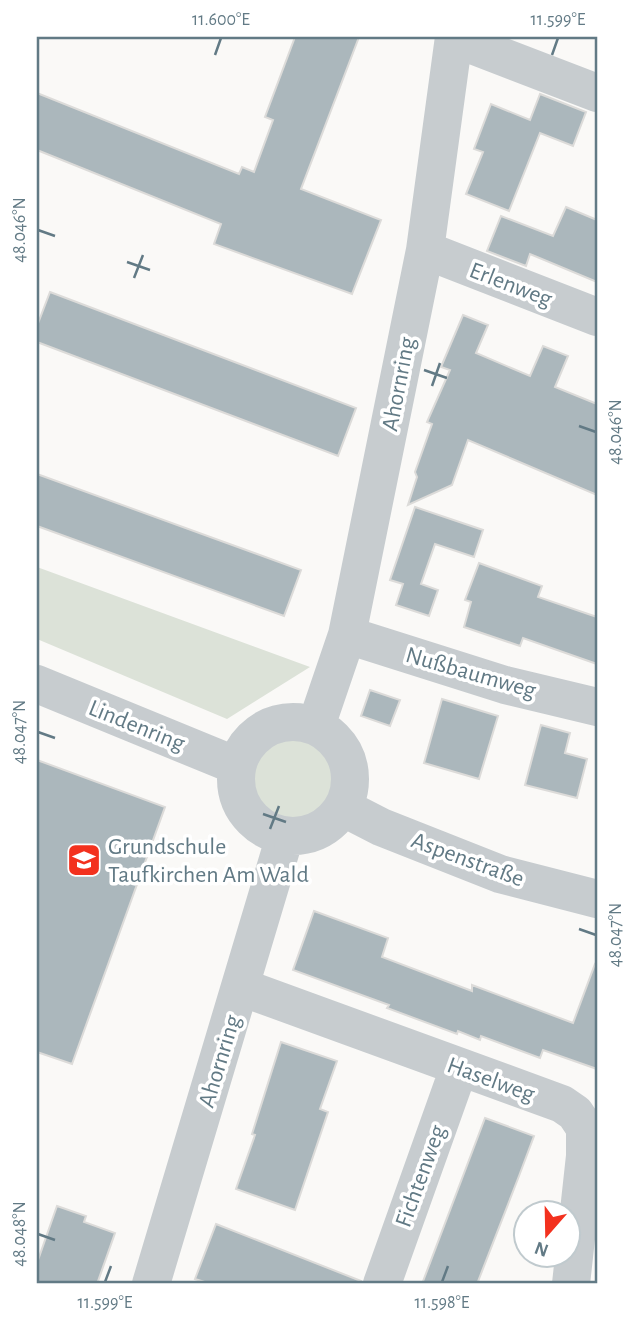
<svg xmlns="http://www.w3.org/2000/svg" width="634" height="1321" font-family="'Alegreya Sans',sans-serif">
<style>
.green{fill:#dce2d8}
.building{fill:#abb7bc;stroke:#dcdbd9;stroke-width:2}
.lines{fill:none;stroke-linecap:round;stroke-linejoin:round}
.minor{stroke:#c7cccf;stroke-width:38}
.ticks{fill:none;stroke:#627a85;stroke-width:2.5}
.labels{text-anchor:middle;stroke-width:7;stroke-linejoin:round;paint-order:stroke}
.street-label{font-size:24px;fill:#627a85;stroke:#fff}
.poi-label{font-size:24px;fill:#627a85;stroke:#fff;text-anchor:start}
.neatline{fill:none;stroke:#627a85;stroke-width:2.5}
.ticks-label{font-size:18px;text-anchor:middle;fill:#627a85}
</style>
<rect width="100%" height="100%" fill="#faf9f7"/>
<!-- green -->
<path class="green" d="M37 567 310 667 227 719 37 639Z
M252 779a43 43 0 1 1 86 0a43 43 0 1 1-86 0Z"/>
<!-- building -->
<path class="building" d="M295 37H359L301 189 381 220 352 294 214 244 221 224 37 150V93L239 174 242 167 254 172 273 120 265 117Z
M540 94 586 112 573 146 540 133 509 211 466 194 483 152 474 149 491 104 530 120Z
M566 207 597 220V282L530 254 526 266 487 251 501 216 553 236Z
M50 292 356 408 338 456 37 342V326Z
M463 315 488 325 476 353 530 376 543 346 568 356 555 387 597 404V495L468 440 452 485 408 505 417 477 415 472 432 424 427 422 450 370 441 367Z
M37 474 301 570 284 616 37 526Z
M415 507 483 530 474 557 435 544 421 584 438 590 429 616 396 605 403 584 390 580Z
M479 563 542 586 538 597 597 617V664L523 638 520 646 464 627 471 602 465 600Z
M370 690 400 700 390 726 361 716Z
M442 699 498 716 479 779 424 763Z
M541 725 570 733 565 753 587 759 577 798 525 785Z
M37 760 165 807 72 1064 37 1052Z
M314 911 388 938 382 957 472 991V985L573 1023 595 964 597 965V1069L543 1050 540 1058 481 1036 480 1040 458 1031 457 1034 387 1008 389 1005 293 970Z
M281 1042 337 1061 320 1109 328 1112 295 1210 236 1189 255 1135 252 1134Z
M485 1118 534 1136 519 1176 477 1284H422Z
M57 1206 86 1216 84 1222 115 1233 97 1284H37V1263Z
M216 1224 361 1281V1284H211L195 1279Z"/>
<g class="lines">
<!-- minor -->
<path class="minor" d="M454 38 597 93
M425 250 597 317
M347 635 505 685 597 707
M37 684 237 766
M236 779a57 57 0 1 1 114 0a57 57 0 1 1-114 0Z
M316 726 347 635 425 250 454 37
M344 808 381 827 500 874 597 899
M241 987 562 1104 575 1113 585 1128V1156L571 1284
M151 1284 285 836
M382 1284 459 1068"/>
</g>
<!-- ticks -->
<path class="ticks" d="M215 55 221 38M552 55 558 38M38 230 55 236M127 262 150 270M134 278 143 255M424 370 447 378M432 386 440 363M579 426 596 432M38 732 55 738M263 814 286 822M270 829 279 806M579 929 596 935M38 1234 55 1240M105 1282 111 1266M442 1282 448 1266"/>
<!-- icons -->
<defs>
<g id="school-square" transform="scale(1.75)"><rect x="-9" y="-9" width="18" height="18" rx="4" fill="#f3311e" stroke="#fff"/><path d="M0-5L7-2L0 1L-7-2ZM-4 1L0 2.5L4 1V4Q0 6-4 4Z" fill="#fff"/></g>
</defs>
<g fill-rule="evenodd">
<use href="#school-square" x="84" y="860"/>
</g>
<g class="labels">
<!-- street labels -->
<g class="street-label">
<text transform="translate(511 284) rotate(21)" y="8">Erlenweg</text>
<text transform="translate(398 384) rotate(-79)" y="8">Ahornring</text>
<text transform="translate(471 672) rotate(16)" y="8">Nußbaumweg</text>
<text transform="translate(137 725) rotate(22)" y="8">Lindenring</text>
<text transform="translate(468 859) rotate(20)" y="8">Aspenstraße</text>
<text transform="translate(219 1061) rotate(-73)" y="8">Ahornring</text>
<text transform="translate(491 1079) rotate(20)" y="8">Haselweg</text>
<text transform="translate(420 1176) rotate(-70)" y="8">Fichtenweg</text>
</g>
<!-- poi labels -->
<g class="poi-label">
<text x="108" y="854">Grundschule<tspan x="108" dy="28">Taufkirchen Am Wald</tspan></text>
</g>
</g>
<!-- border -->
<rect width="634" height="1321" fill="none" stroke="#ffffff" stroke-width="77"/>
<!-- north arrow -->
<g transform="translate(547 1234) rotate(200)"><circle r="33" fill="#ffffff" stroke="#c0cace" stroke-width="2"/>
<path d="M0-5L12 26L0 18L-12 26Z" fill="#f3311e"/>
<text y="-10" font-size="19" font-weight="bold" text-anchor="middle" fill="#627a85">N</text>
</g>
<rect x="38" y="38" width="558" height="1244" class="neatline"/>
<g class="ticks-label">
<text x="221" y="25">11.600°E</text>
<text x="558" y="25">11.599°E</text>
<text transform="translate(19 230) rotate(-90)" y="6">48.046°N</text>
<text transform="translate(615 432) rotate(-90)" y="6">48.046°N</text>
<text transform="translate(19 732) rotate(-90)" y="6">48.047°N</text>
<text transform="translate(615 935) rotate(-90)" y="6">48.047°N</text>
<text transform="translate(19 1234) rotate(-90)" y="6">48.048°N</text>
<text x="105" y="1308">11.599°E</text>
<text x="442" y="1308">11.598°E</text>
</g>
</svg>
